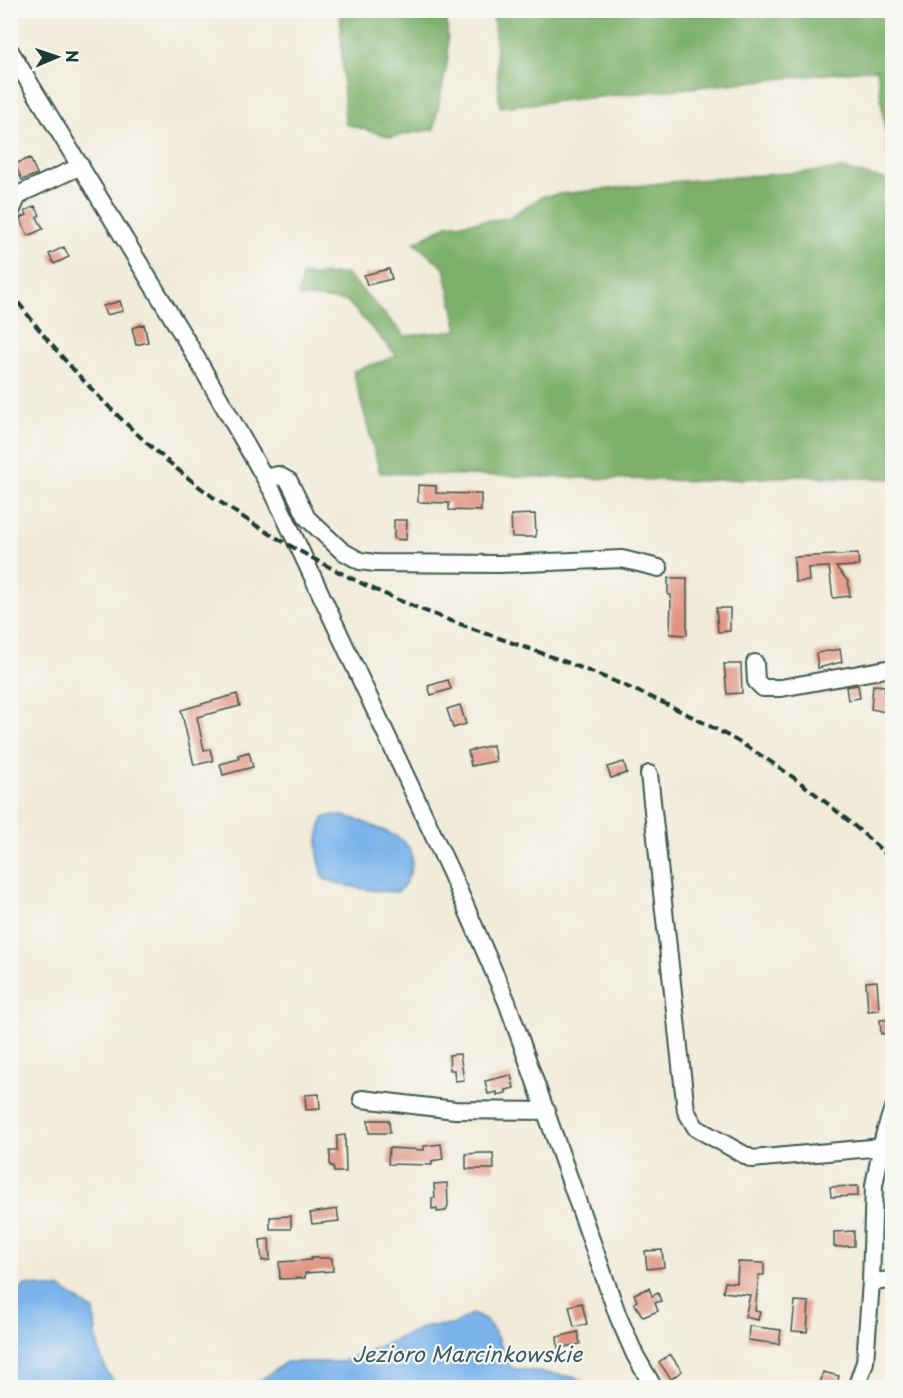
<svg xmlns="http://www.w3.org/2000/svg" width="903" height="1398" font-family="'Playpen Sans',sans-serif">
<style>
.forest{fill:#7db06b;stroke:#4e7650;stroke-width:1.5}
.water{fill:#7ab4eb;stroke:#4c7890;stroke-width:1.5}
.building{fill:#e09381}
.lines{fill:none;stroke-linecap:round;stroke-linejoin:round}
.minor-casing{stroke:#3e574d;stroke-width:20}
.minor{stroke:#fff;stroke-width:16}
.rail{stroke:#1f3d34;stroke-width:4;stroke-dasharray:9 4.5;stroke-linecap:butt}
.labels{text-anchor:middle;stroke-width:4.5;stroke-linejoin:round;paint-order:stroke}
.water-label{font-size:21px;font-style:italic;fill:#365b62;stroke:#f6f6f2}
</style>
<rect width="100%" height="100%" fill="#f6f6f2"/>
<filter id="ink" filterUnits="userSpaceOnUse"><feTurbulence type="fractalNoise" baseFrequency=".0167" numOctaves="2"/><feDisplacementMap in="SourceGraphic" scale="12" xChannelSelector="R" yChannelSelector="G"/><feConvolveMatrix kernelMatrix="1 2 1 2 8 2 1 2 1" color-interpolation-filters="sRGB"/></filter>
<filter id="wash" filterUnits="userSpaceOnUse"><feTurbulence type="fractalNoise" baseFrequency=".008" numOctaves="4" result="noise"/><feDisplacementMap in="SourceGraphic" scale="24" xChannelSelector="R" yChannelSelector="G"/><feGaussianBlur stdDeviation="1.35" result="paint"/><feColorMatrix in="noise" values="0 0 0 0 0 0 0 0 0 0 0 0 0 0 0 0 0 1.4 0 .05"/><feComposite in="paint" operator="in"/></filter>
<g filter="url(#wash)">
<rect width="100%" height="100%" fill="#f1ebd9"/>
<!-- forest -->
<path class="forest" d="M340 11H447L448 58 434 129 391 137 345 124Z
M493 11H892V479L800 476 699 481 380 473 353 371 397 356 347 301 298 296 302 275 347 274 405 336 458 330 444 268 414 243 447 225 508 218 543 196 670 182 842 169 892 181 877 69 500 107Z"/>
<!-- water -->
<path class="water" d="M335 815C350 816 361 821 375 827 384 831 397 835 404 842 420 857 410 879 398 892 372 892 348 887 324 879 316 853 315 844 323 818Z
M25 1285 62 1289 94 1311C96 1340 98 1366 119 1387H11V1303Z
M471 1314 485 1319 494 1331 511 1368 573 1377 595 1387H251L286 1362H342L427 1326 453 1325Z"/>
<g id="blocks">
<!-- building -->
<path class="building" d="M30 158 37 174 22 180 15 164Z
M35 206 40 215 37 217 43 229 28 236 20 218 27 215 25 211Z
M64 247 69 257 54 264 49 254Z
M389 269 392 279 367 285 364 275Z
M120 301 123 311 106 315 103 306Z
M144 324 148 342 136 345 132 328Z
M418 485 436 486V493L481 494V511L449 510V503L418 502Z
M535 514 536 537H512L511 515Z
M394 520H407L406 540 394 539Z
M858 554 859 566 836 567 848 581 850 596 833 598 829 567 808 568 809 581 795 582 794 557Z
M668 578H687V635L670 634 671 595H668Z
M716 608H730V631L718 632Z
M840 649 842 662 818 668 816 653Z
M724 664H741L742 693 727 694Z
M448 680 451 689 431 695 428 686Z
M858 685 860 698 848 700 846 687Z
M873 685 885 686 884 696 892 697V711L887 710 885 712 871 709Z
M237 694 240 706 197 717 204 750 210 749 213 761 194 765 181 710Z
M460 705 466 724 453 728 447 709Z
M493 745 496 761 471 766 468 751Z
M249 752 253 767 223 775 220 764 239 759 238 755Z
M624 762 627 773 611 778 607 767Z
M877 981 879 1010 868 1011 866 982Z
M892 1019V1033L881 1034 880 1020Z
M460 1054 464 1080 455 1081 454 1070H450L449 1055Z
M511 1075 514 1088 506 1090V1093L497 1095V1092L488 1094 485 1081Z
M319 1094 320 1109 306 1110 305 1095Z
M368 1120H389L390 1133H369Z
M345 1135 346 1172H334L333 1166H330V1151H337V1136Z
M441 1144 443 1159 432 1161V1165L388 1164 389 1148 424 1150V1146Z
M481 1153H493L494 1169H466V1154Z
M447 1183 448 1205 446 1211 437 1212V1208L432 1209V1198H435L434 1184Z
M858 1186V1196L831 1197 830 1187Z
M337 1209 339 1221 312 1224 310 1213Z
M291 1216V1229H270V1217Z
M854 1231V1246L834 1247V1232Z
M269 1239 270 1260 262 1261 260 1240Z
M662 1250 664 1267 647 1269 645 1251Z
M311 1258H332L333 1271 305 1273V1278L280 1279 279 1262 311 1260Z
M738 1262 764 1263V1275H759L755 1311 760 1312 758 1320 745 1317 750 1295 723 1292 725 1282 737 1283Z
M649 1288 652 1296 658 1293 661 1301 655 1303 658 1311 643 1317 634 1303 637 1301 634 1294Z
M795 1301 809 1302 807 1332 792 1331Z
M582 1303 587 1324 574 1327 569 1306Z
M749 1326 781 1330 779 1344 748 1340Z
M578 1332 580 1344 558 1348 557 1337Z
M670 1354 682 1371 671 1379 659 1362Z
M823 1372 839 1376 836 1388H819Z"/>
</g>
</g>
<g filter="url(#ink)">
<use href="#blocks" fill-opacity="0" stroke="#3e574d" stroke-width="1.5"/>
<g class="lines">
<!-- minor casing -->
<g class="minor-casing">
<path id="minor" d="M10 51 189 345 274 494 451 873 507 1002 618 1316 635 1355 654 1388
M10 214 17 198 24 192 81 166
M265 478 278 475 289 481 307 518 342 551 360 561 375 563 499 564 622 559 659 568
M755 663 756 681 763 688H781L892 668
M649 774 686 1111 696 1128 752 1159 882 1147
M362 1099 455 1110 547 1111
M871 1282 892 1280
M856 1388 865 1362 871 1282 874 1185 884 1136 892 1111"/>
</g>
<!-- minor -->
<use href="#minor" class="minor"/>
<!-- rail -->
<path class="rail" d="M10 292C26 312 41 333 57 351 103 404 157 456 213 497 260 530 310 558 361 583 427 615 498 637 566 662 638 690 712 722 777 766 818 794 856 826 892 860"/>
</g>
</g>
<g class="labels">
<!-- water labels -->
<g class="water-label">
<text x="467" y="1362">Jezioro Marcinkowskie</text>
</g>
</g>
<!-- margin -->
<rect width="903" height="1398" fill="none" stroke="#f6f6f2" stroke-width="36"/>
<!-- north arrow -->
<g transform="translate(57 57) rotate(88)" stroke="#f6f6f2" stroke-width="4.5" paint-order="stroke">
<path d="M0-4.5L10 22L0 15L-10 22Z" fill="#1f3d34"/>
<text y="-9" font-size="16" font-weight="bold" text-anchor="middle" fill="#1f3d34">N</text>
</g>
</svg>
